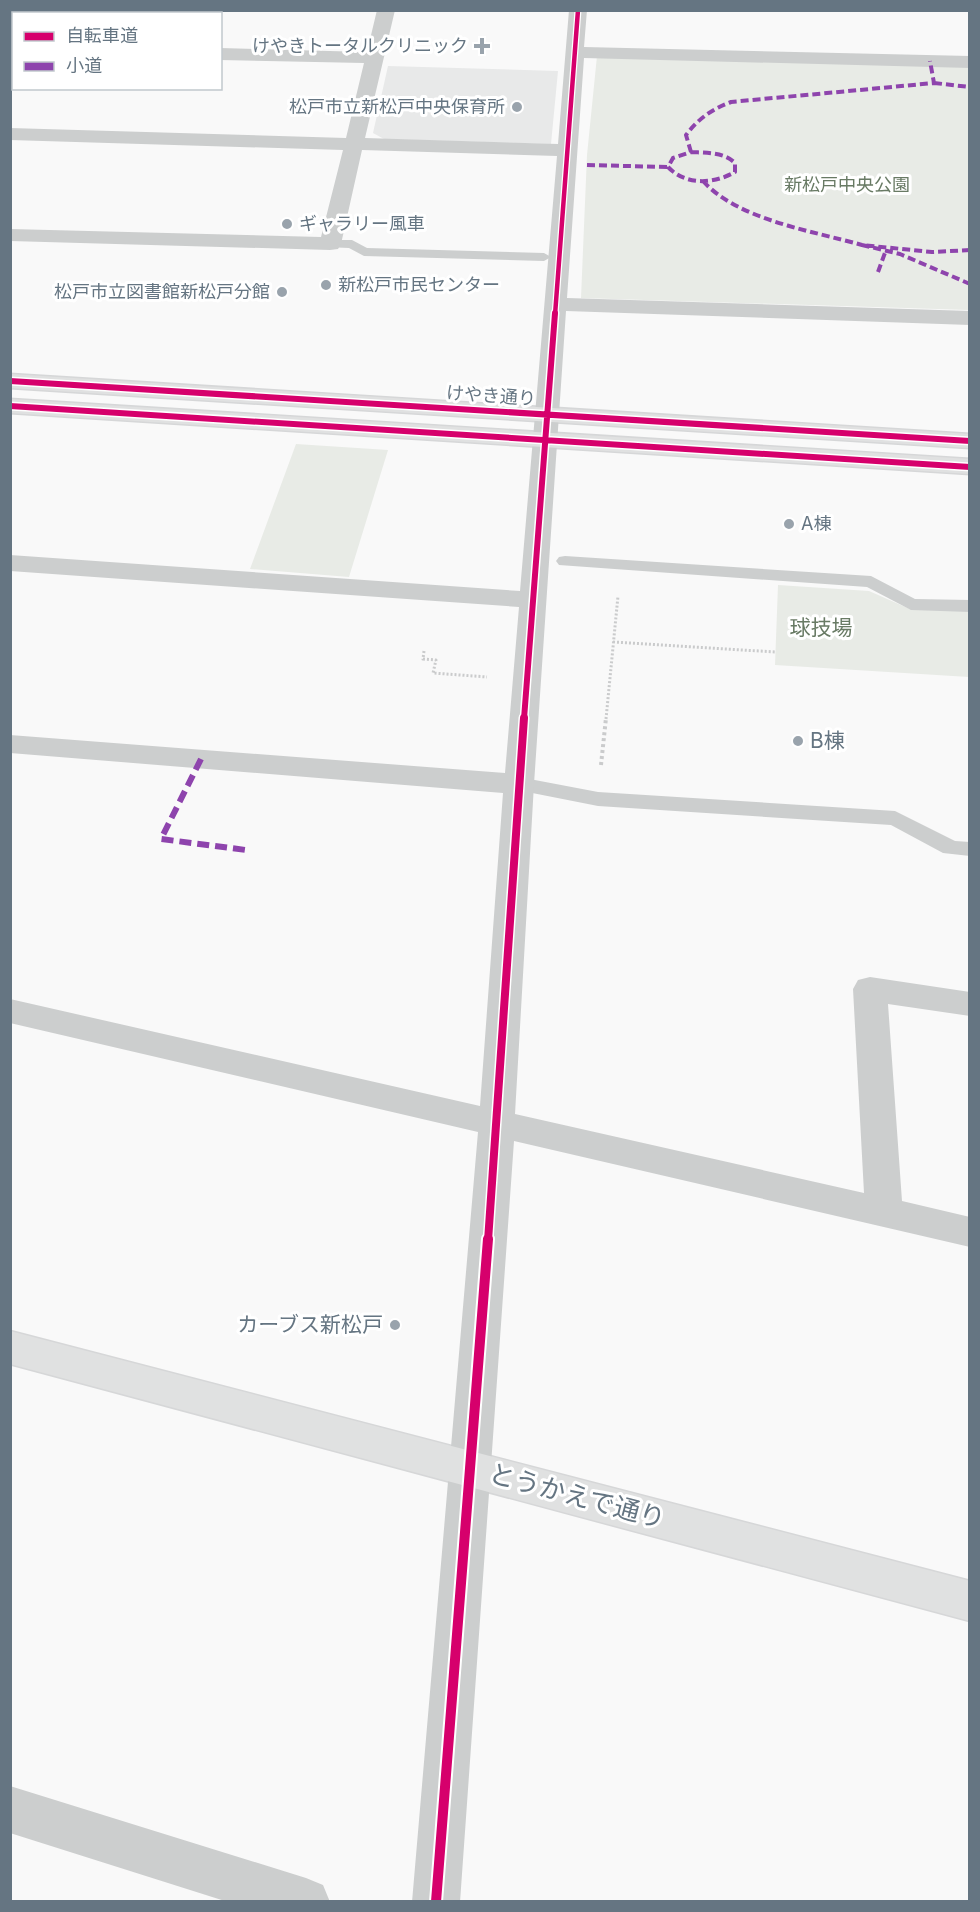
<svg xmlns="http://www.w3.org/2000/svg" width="980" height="1912" font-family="Inter,'Noto Sans JP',sans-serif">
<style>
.built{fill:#e8e9e9}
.green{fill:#e8ebe6}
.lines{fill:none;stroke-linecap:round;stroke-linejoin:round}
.secondary-casing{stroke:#d6d7d8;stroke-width:3}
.path-far1{stroke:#cacbcc;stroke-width:3;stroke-dasharray:2 2;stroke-linecap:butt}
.path{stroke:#cacbcc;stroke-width:4;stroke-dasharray:3 3;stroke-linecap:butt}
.lane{fill:#cccece;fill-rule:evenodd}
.street{fill:#cccece;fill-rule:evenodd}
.secondary{fill:#e0e1e1;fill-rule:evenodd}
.quiet-far1{stroke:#8e44ad;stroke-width:4;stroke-dasharray:8 4;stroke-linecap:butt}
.quiet{stroke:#8e44ad;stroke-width:6;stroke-dasharray:12 6;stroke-linecap:butt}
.cycleway-far3-casing{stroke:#fff;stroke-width:7}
.cycleway-far2-casing{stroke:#fff;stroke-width:9}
.cycleway-far1-casing{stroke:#fff;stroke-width:11}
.cycleway-casing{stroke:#fff;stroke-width:14}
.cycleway-far3{stroke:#d6006c;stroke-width:4.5}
.cycleway-far2{stroke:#d6006c;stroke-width:6}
.cycleway-far1{stroke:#d6006c;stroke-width:8}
.cycleway{stroke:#d6006c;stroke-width:10}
.poi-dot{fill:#99a3ac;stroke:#fff;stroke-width:2}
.labels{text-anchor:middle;stroke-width:6;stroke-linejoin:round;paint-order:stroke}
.far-poi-label{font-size:18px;fill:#657582;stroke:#fff;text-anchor:end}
.far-park-label{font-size:18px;fill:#687a64;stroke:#fff}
.far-street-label{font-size:18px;fill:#657582;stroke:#fff}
.park-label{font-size:21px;fill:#687a64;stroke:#fff}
.poi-label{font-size:21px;fill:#657582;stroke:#fff;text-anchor:start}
.near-street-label{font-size:26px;fill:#657582;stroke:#fff}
</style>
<rect width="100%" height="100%" fill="#f9f9f9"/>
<!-- built -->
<path class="built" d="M388 66 558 71 551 144 384 139 373 133Z"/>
<!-- green -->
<path class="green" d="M597 56 969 66V310L581 298 587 155Z
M296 444 388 450 349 577 250 569Z
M778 585 869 591 910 609 969 611V677L775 665Z"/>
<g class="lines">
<!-- secondary casing -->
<g class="secondary-casing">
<path id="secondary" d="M10 374 970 434V448L10 388Z
M10 399 970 459V474L10 413Z
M10 1331 970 1581V1621L10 1364Z"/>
</g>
<!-- path-far1 -->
<path class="path-far1" d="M613 642 775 652
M424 651 423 659 436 660 433 673 487 677
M606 719 618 596"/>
<!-- path -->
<path class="path" d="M601 765 606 718"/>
<!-- lane -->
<path class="lane" d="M330 240H352L367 248 544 253 551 257 544 261 364 256 349 248 325 247 323 244Z
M565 556 871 576 915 599 970 600V612L911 610 867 587 559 565 556 561 559 557Z
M519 777 598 792 895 811 955 841 970 842V856L943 853 891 825 598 806 512 789 509 784 512 779Z"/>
<!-- street -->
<path class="street" d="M377 10H395L365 138 558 144 569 10H587L584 47 970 56V68L584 58 567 298 970 311V325L566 311 534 784 515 1114 864 1193 853 989 858 980 870 977 970 992V1016L888 1004 902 1201 970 1217V1247L514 1141 460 1902H412L478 1132 10 1023V999L480 1106 503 793 10 753V735L505 773 519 607 10 571V555L520 591 557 156 362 150 341 244 338 249 330 250 10 241V229L321 237 343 150 10 140V128L346 138 364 63 220 60V48L367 52Z
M10 43H14V55H10Z
M10 1786 306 1878 323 1885 330 1902H228L10 1833Z"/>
<!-- secondary -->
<use href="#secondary" class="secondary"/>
<!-- quiet-far1 -->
<path class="quiet-far1" d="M934 83 970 87
M691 152 686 135C698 119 712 109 731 102L934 83 930 61
M691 152C706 153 724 152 735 163V172C714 184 686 186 668 167L673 158Z
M587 165 668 167
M703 181C738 220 813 231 862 245
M970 250 932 252 862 245 900 254 970 284
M878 272 886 250"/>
<!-- quiet -->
<path class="quiet" d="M201 759 161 839 246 850"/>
<!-- cycleway-far3 casing -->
<g class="cycleway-far3-casing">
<path id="cycleway-far3" d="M555 315 578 10"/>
</g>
<!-- cycleway-far2 casing -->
<g class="cycleway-far2-casing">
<path id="cycleway-far2" d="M10 381 970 441
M10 406 970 467
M524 719 555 313"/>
</g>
<!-- cycleway-far1 casing -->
<g class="cycleway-far1-casing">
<path id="cycleway-far1" d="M488 1241 524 718"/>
</g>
<!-- cycleway casing -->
<g class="cycleway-casing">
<path id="cycleway" d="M436 1902 488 1239"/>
</g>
<!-- cycleway-far3 -->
<use href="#cycleway-far3" class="cycleway-far3"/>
<!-- cycleway-far2 -->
<use href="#cycleway-far2" class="cycleway-far2"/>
<!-- cycleway-far1 -->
<use href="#cycleway-far1" class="cycleway-far1"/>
<!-- cycleway -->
<use href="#cycleway" class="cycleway"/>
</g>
<!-- markers -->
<g class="poi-dot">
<path d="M479 37h6v6h6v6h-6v6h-6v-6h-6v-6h6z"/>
<circle cx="517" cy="107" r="6"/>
<circle cx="287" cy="224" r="6"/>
<circle cx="326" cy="285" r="6"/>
<circle cx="282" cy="292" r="6"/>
<circle cx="789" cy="524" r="6"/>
<circle cx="798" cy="741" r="6"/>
<circle cx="395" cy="1325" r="6"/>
</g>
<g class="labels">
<!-- far-poi labels -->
<g class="far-poi-label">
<text x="468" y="52">けやきトータルクリニック</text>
<text x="505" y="113">松戸市立新松戸中央保育所</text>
<text x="299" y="230" text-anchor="start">ギャラリー風車</text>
<text x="338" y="291" text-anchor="start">新松戸市民センター</text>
<text x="270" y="298">松戸市立図書館新松戸分館</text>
<text x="801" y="530" text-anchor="start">A棟</text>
</g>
<!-- far-park labels -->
<g class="far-park-label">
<text x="847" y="191">新松戸中央公園</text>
</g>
<!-- far-street labels -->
<g class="far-street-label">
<text transform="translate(491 396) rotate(4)" y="6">けやき通り</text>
</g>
<!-- park labels -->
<g class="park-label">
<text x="821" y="635">球技場</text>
</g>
<!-- poi labels -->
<g class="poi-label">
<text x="810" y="748">B棟</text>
<text x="383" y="1332" text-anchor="end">カーブス新松戸</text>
</g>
<!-- near-street labels -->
<g class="near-street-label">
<text transform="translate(577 1496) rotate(15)" y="9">とうかえで通り</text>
</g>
</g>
<!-- border -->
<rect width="980" height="1912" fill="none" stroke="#657582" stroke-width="24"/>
<!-- legend -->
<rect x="12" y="12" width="210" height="78" fill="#ffffff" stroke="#c1c8cd" stroke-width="1.5"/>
<rect x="24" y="32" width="30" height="9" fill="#d6006c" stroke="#c1c8cd" stroke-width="1.5"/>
<text x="66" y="42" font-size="18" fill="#657582">自転車道</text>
<rect x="24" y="62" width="30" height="9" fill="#8e44ad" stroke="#c1c8cd" stroke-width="1.5"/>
<text x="66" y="72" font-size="18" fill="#657582">小道</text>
</svg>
